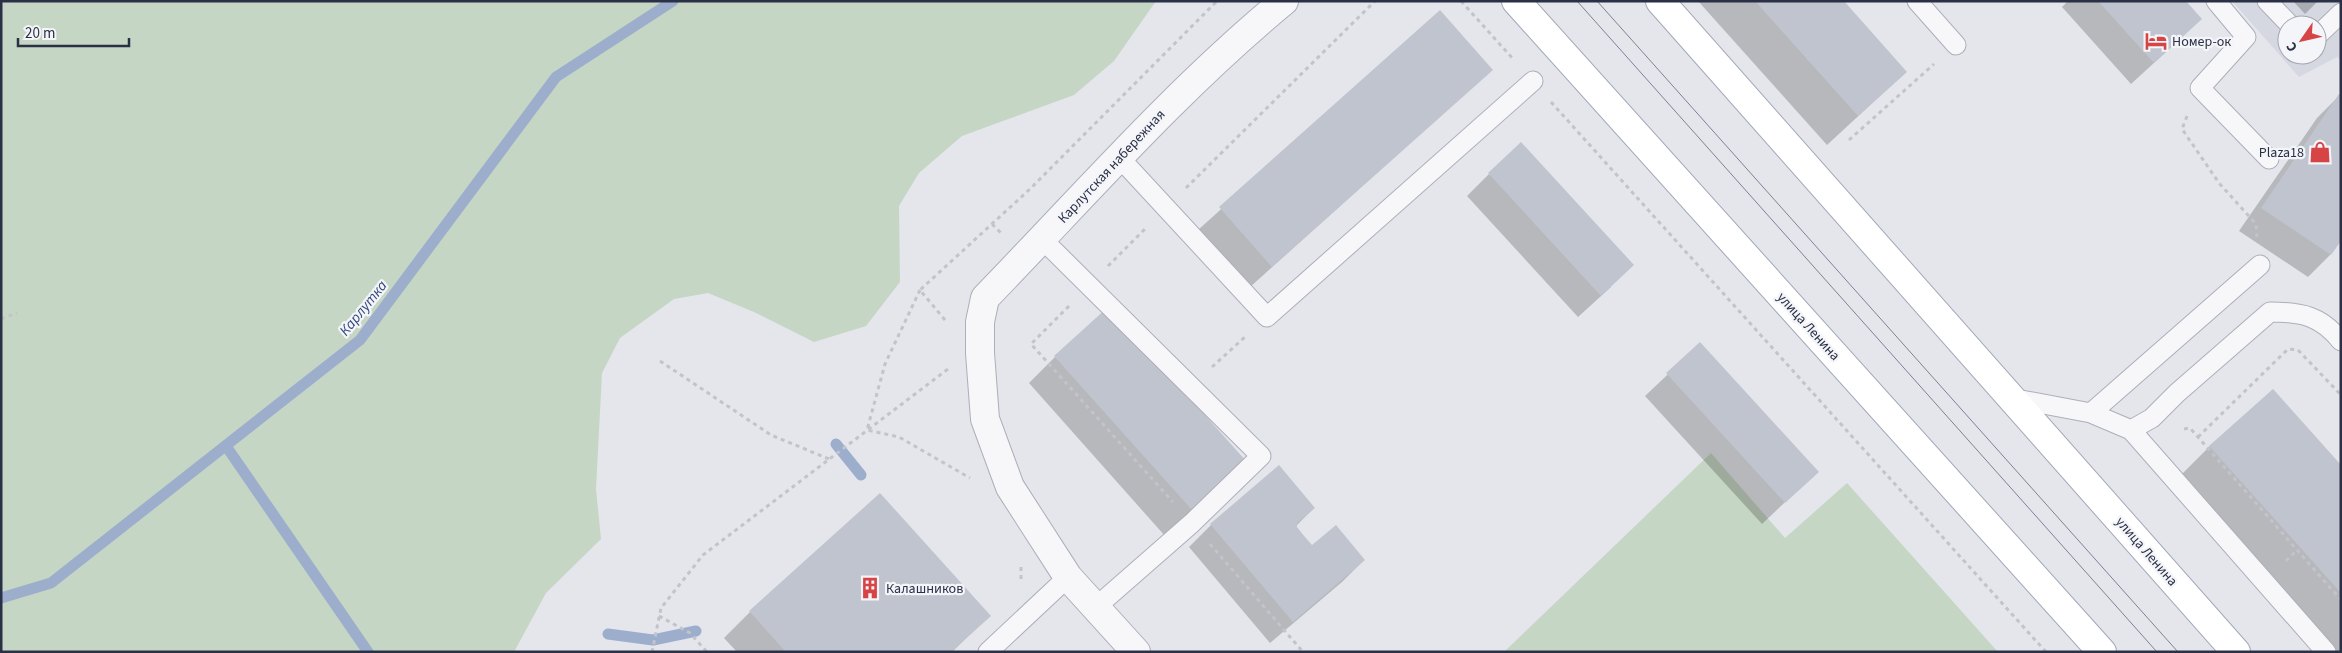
<svg xmlns="http://www.w3.org/2000/svg" width="2342" height="653" font-family="'Source Sans 3',sans-serif">
<style>
.built{fill:#d5d8e1;fill-rule:evenodd}
.green{fill:#c6d6c4}
.shadow{fill:#0003}
.lines{fill:none;stroke-linecap:round;stroke-linejoin:round}
.stream{stroke:#9daecd;stroke-width:11}
.building{fill:#c0c4cf}
.service-casing{stroke:#acafba;stroke-width:21}
.minor-casing{stroke:#acafba;stroke-width:30}
.primary-casing{stroke:#a2a8b9;stroke-width:30}
.path{stroke:#c2c3cb;stroke-width:3;stroke-dasharray:4 4;stroke-linecap:butt}
.service{stroke:#f7f7fa;stroke-width:19}
.minor{stroke:#f7f7fa;stroke-width:28}
.primary{stroke:#fff;stroke-width:28}
.tram{stroke:#7c8297;stroke-width:1}
.labels{text-anchor:middle;stroke-width:4.5;stroke-linejoin:round;paint-order:stroke}
.poi-label{font-size:14px;fill:#2a3046;stroke:#f4f5f9;text-anchor:start}
.street-label{font-size:14px;fill:#2a3046;stroke:#f4f5f9}
.water-label{font-size:15px;font-style:italic;fill:#32487c;stroke:#f4f5f9}
</style>
<rect width="100%" height="100%" fill="#e4e6ec"/>
<!-- built -->
<path class="built" d="M2232 1H2341V60L2337 57 2299 77ZM2287 25H2317V55H2287Z"/>
<!-- green -->
<path class="green" d="M1 1H1156L1114 61 1074 95 962 136 919 173 899 206 900 282 866 326 814 342 754 312 708 293 674 299 620 338 602 373 596 489 601 539 546 593 514 652H1Z
M1711 453 1785 538 1847 483 1998 652H1504Z"/>
<!-- shadow -->
<path class="shadow" d="M1698 1H1842L1906 72 1827 145Z
M2068 1H2184L2178 41 2131 84 2062 7Z
M2293 1H2318L2305 14Z
M1440 12 1491 70 1249 288 1198 230Z
M2339 96 2341 239 2330 255 2308 277 2239 231 2317 118Z
M1489 174 1611 287 1578 317 1467 196Z
M1700 344 1817 472 1762 524 1645 396Z
M1055 357 1219 488 1165 536 1029 383Z
M2210 446 2341 467V652H2331L2177 479Z
M1279 467 1314 508 1296 526 1312 547 1364 560 1342 582 1270 643 1189 547 1211 525Z
M750 612 989 616 952 652H737L724 638Z"/>
<g class="lines">
<!-- stream -->
<path class="stream" d="M836 444 861 475
M226 446 368 652
M1 598 51 583 360 340 556 77 673 1
M608 634 653 640 696 631"/>
</g>
<!-- building -->
<path class="building" d="M1755 1H1844L1907 72 1858 116Z
M2098 1H2186L2202 19 2154 63Z
M1440 10 1493 70 1272 267 1219 207Z
M2339 94 2341 95V241L2331 255 2261 208Z
M1521 142 1634 265 1601 296 1488 173Z
M1108 307 1247 462 1192 510 1054 356Z
M1700 342 1819 472 1785 503 1666 373Z
M2273 389 2341 465V593L2209 446Z
M1279 465 1315 508 1297 523V528L1312 545 1336 525 1365 560 1293 622 1210 524Z
M880 493 991 616 951 652H786L749 611Z"/>
<g class="lines">
<!-- service casing -->
<g class="service-casing">
<path id="service" d="M1917 1 1956 45
M2216 1 2246 37 2200 88 2269 159
M2267 1 2290 25
M2317 36 2341 13
M1118 156 1267 317 1533 81
M1042 239 1261 456 1192 523 1096 607
M2011 398 2091 413 2131 430 2326 652
M2091 413 2260 265
M2131 430 2152 418 2177 393 2270 312C2302 312 2321 316 2341 341
M988 652 1068 577"/>
</g>
<!-- minor casing -->
<g class="minor-casing">
<path id="minor" d="M1136 652 1068 577 1010 487 985 419 980 353V322L985 298C1083 197 1175 91 1284 1"/>
</g>
<!-- primary casing -->
<g class="primary-casing">
<path id="primary" d="M1516 1 2102 652
M1660 1 2236 652"/>
</g>
<!-- path -->
<path class="path" d="M1461 1 1514 60
M1551 102 2046 652
M2187 116 2182 129 2219 183 2256 224 2257 237
M1849 140 1934 64
M1186 188 1375 1
M992 224 1002 234
M1108 266 1146 228
M920 290 885 364 867 430 899 437 970 478
M1069 306 1031 344 1173 502
M1 319 17 313
M945 320 920 290 1030 189 1217 1
M660 361 771 435 829 459
M1212 367 1246 336
M2184 429 2190 428 2198 437 2341 600
M2198 437 2288 349 2298 350 2341 395
M1210 544 1303 652
M2286 561 2297 550
M1021 567V580
M659 616 690 633 707 652
M652 652 661 608 703 555 948 369"/>
<!-- service -->
<use href="#service" class="service"/>
<!-- minor -->
<use href="#minor" class="minor"/>
<!-- primary -->
<use href="#primary" class="primary"/>
<!-- tram -->
<path class="tram" d="M1577 1 2157 652
M1597 1 2178 652"/>
</g>
<!-- icons -->
<defs>
<g id="hotel-bare" transform="scale(1.725)"><path d="M-6-4.5h1.5V1H6V5H4.5V3h-9V5H-6ZM-4 0a1.8 1.8 0 1 1 3.6 0ZM.5 0V-2.5h3Q6-2.5 6 0Z" fill="#d64445" stroke="#f4f5f9" stroke-width="2.5" paint-order="stroke"/></g>
<g id="shop-bare" transform="scale(1.725)"><path d="M-5-2.5h2.3a2.7 3.5 0 0 1 5.4 0H5L5.5 6h-11ZM-1.5-2.5h3a1.5 2.3 0 0 0-3 0Z" fill="#d64445" stroke="#f4f5f9" stroke-width="2.5" paint-order="stroke"/></g>
<g id="building-bare" transform="scale(1.725)"><path d="M-4-6H4V6H1V3H-1V6H-4ZM-2.5-4.3h1.7v1.8h-1.7ZM.8-4.3h1.7v1.8H.8ZM-2.5-1h1.7V.8h-1.7ZM.8-1h1.7V.8H.8Z" fill="#d64445" stroke="#f4f5f9" stroke-width="2.5" paint-order="stroke"/></g>
</defs>
<g fill-rule="evenodd">
<use href="#hotel-bare" x="2156" y="41"/>
<use href="#shop-bare" x="2320" y="152"/>
<use href="#building-bare" x="870" y="588"/>
</g>
<g class="labels">
<!-- poi labels -->
<g class="poi-label">
<text x="2172" y="46">Номер-ок</text>
<text x="2304" y="157" text-anchor="end">Plaza18</text>
<text x="886" y="593">Калашников</text>
</g>
<!-- street labels -->
<g class="street-label">
<text transform="translate(1111 166) rotate(-47)" y="5">Карлутская набережная</text>
<text transform="translate(1809 326) rotate(48)" y="5">улица Ленина</text>
<text transform="translate(2147 551) rotate(49)" y="5">улица Ленина</text>
</g>
<!-- water labels -->
<g class="water-label">
<text transform="translate(363 308) rotate(-51)" y="5">Карлутка</text>
</g>
</g>
<!-- border -->
<rect width="2342" height="653" fill="none" stroke="#2a3046" stroke-width="5"/>
<!-- north arrow -->
<g transform="translate(2302 40) rotate(236)"><circle r="24" fill="#f4f5f9" stroke="#a3a6b1"/>
<path d="M0-4L9 19L0 12L-9 19Z" fill="#d64445"/>
<text y="-8" font-size="14" font-weight="bold" text-anchor="middle" fill="#2a3046">С</text>
</g>
<!-- scale -->
<path d="M18 38v8h111v-8" fill="none" stroke="#2a3046" stroke-width="2.5"/>
<text x="25" y="38" font-size="15" fill="#2a3046" stroke="#f4f5f9" stroke-width="4" paint-order="stroke">20 m</text>
</svg>
